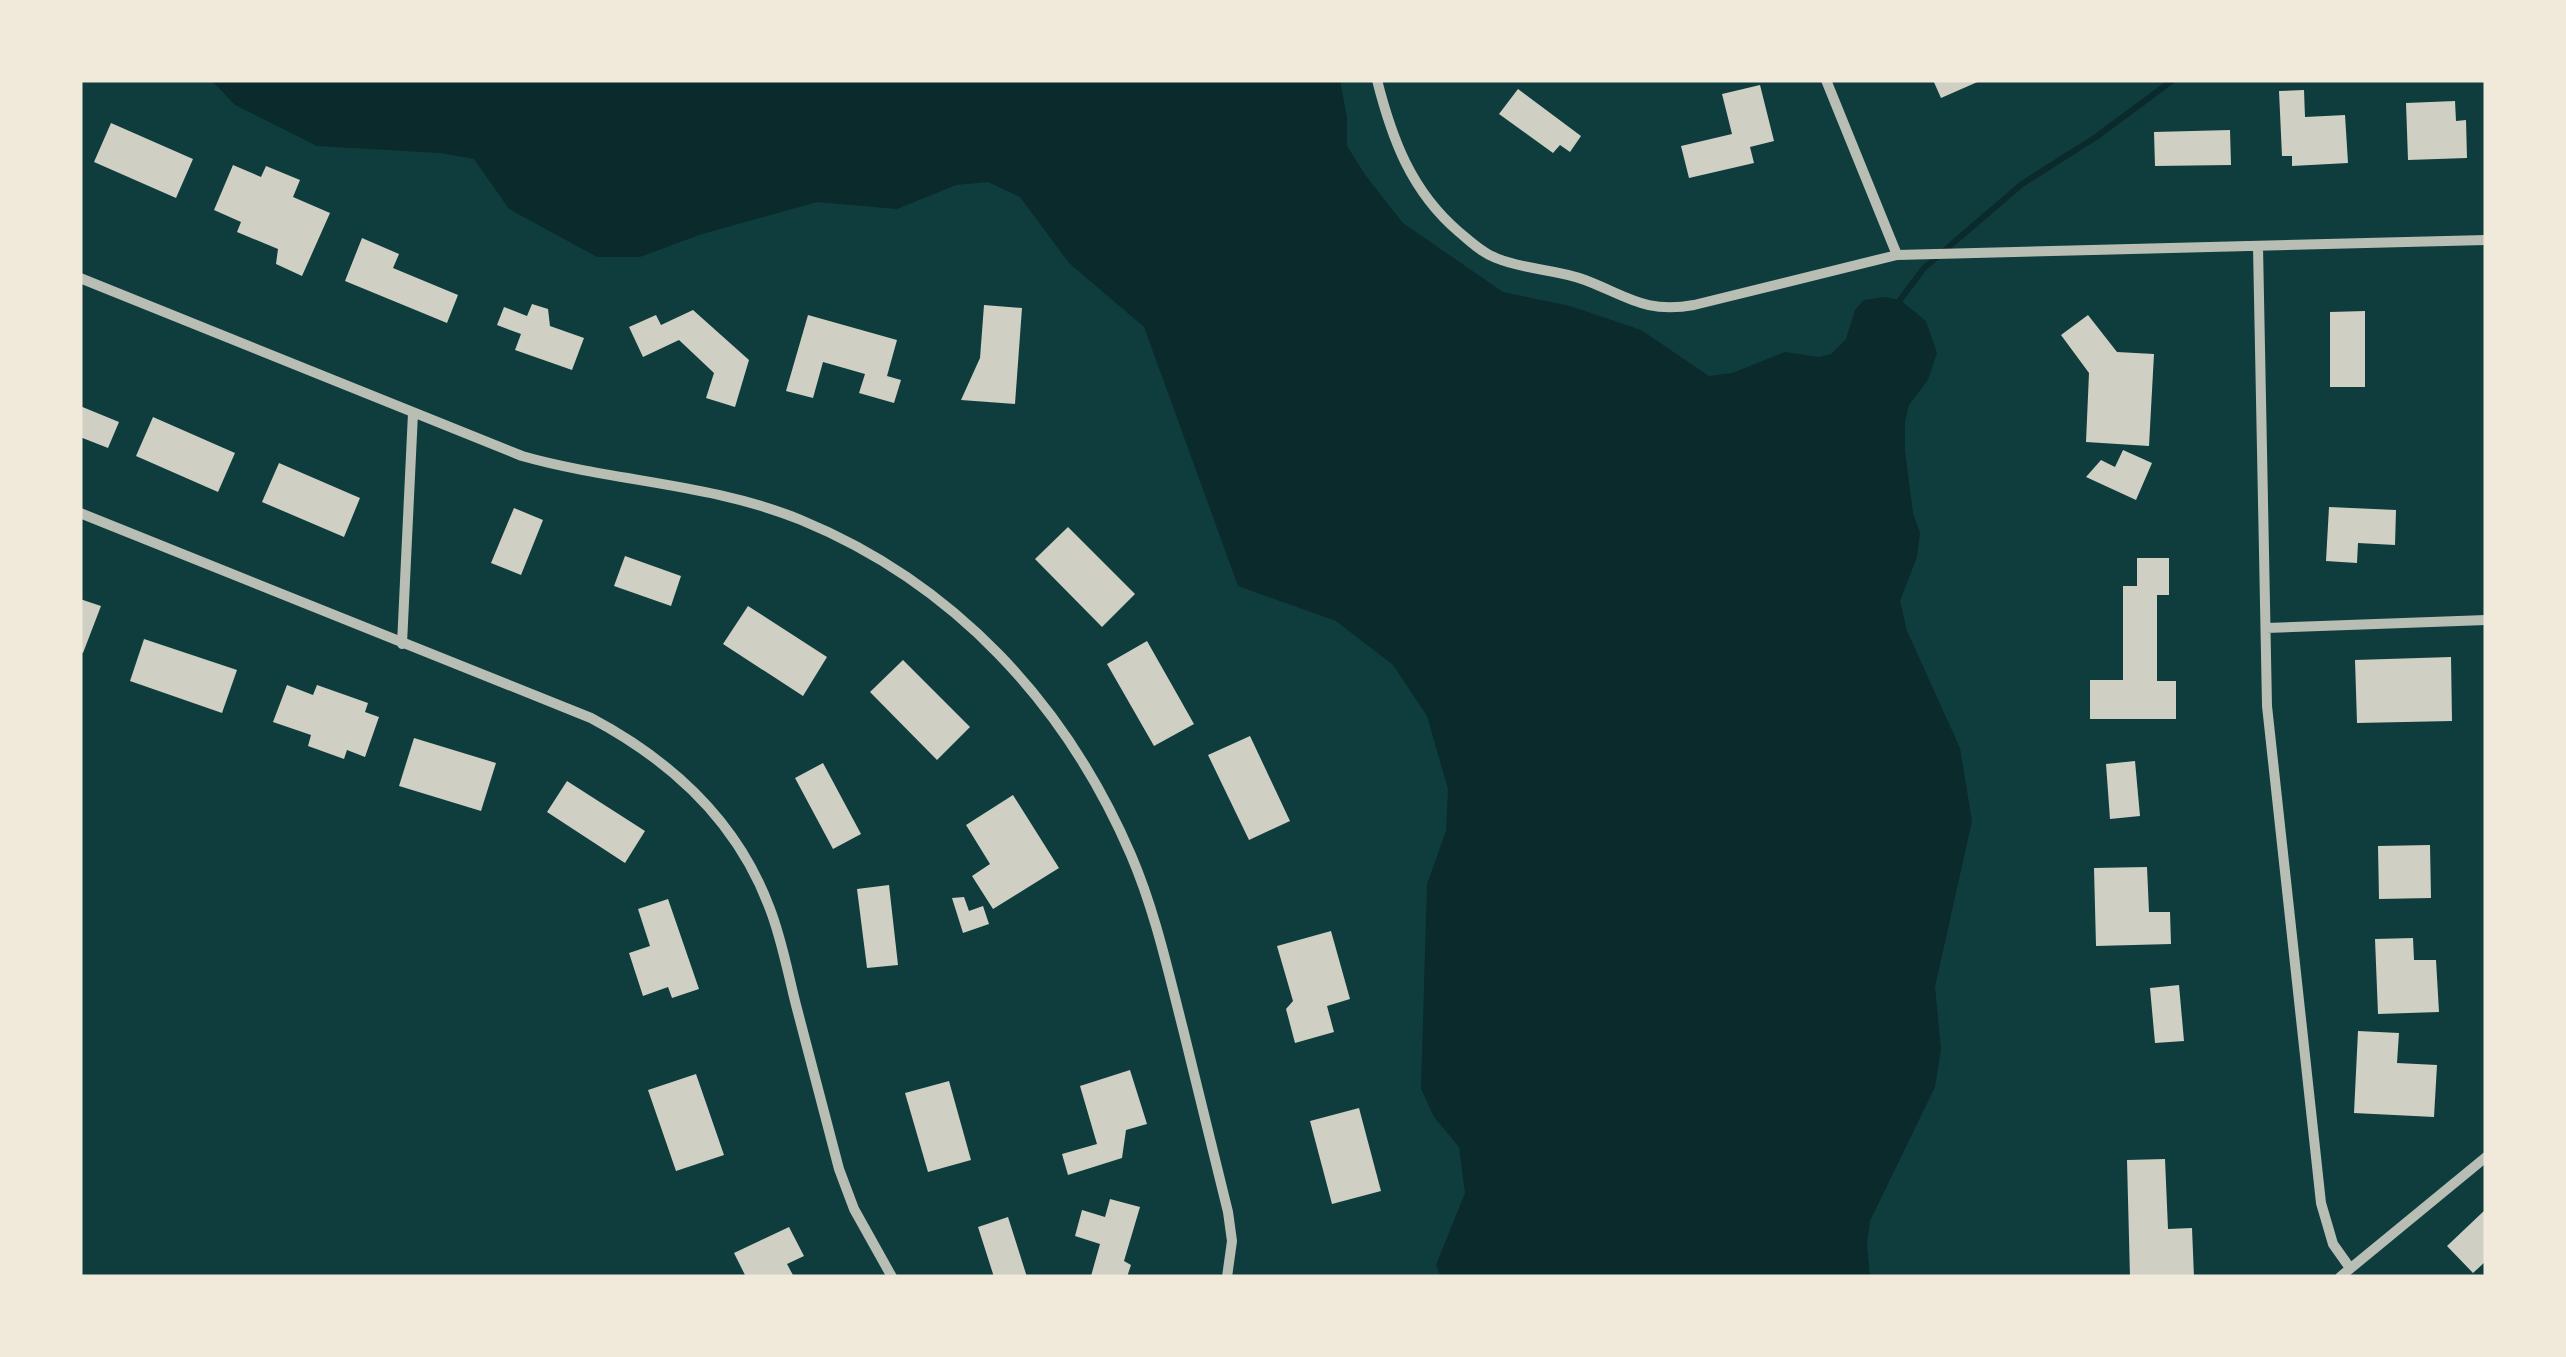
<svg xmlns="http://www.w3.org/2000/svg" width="2566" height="1357" font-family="Karla,sans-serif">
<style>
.water{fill:#0a2a2b}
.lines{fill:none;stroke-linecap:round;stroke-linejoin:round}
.stream{stroke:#0a2a2b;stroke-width:6}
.building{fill:#cfcfc3}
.minor{stroke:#b8beb3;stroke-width:10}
</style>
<rect width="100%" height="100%" fill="#0f3d3e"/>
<!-- water -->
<path class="water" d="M211 80H1340L1347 117V146L1366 176 1403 223 1503 292 1570 306 1641 330 1709 376 1732 373 1785 352 1819 357 1831 354 1846 339 1855 310 1864 300 1885 297 1900 300 1926 321 1937 353 1928 380 1909 405 1905 422V451L1913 513 1920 533 1917 557 1900 601 1907 631 1960 748 1972 821 1935 987 1941 1049 1935 1087 1870 1221 1867 1244 1870 1277H1441L1436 1265 1465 1193 1459 1147 1434 1117 1421 1089 1427 884 1446 831 1448 789 1427 716 1393 665 1336 621 1238 586 1144 327 1069 263 1020 197 988 182 956 185 897 209 817 202 699 235 640 257H597L509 209 474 159 440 153 317 146 235 105Z"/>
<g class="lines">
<!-- stream -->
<path class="stream" d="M1897 304 1924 268 2022 184 2096 137 2173 80"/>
</g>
<!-- building -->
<path class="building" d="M1933 80H1982L1941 98Z
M1760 85 1774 141 1750 147 1754 163 1689 178 1681 146 1732 134 1722 94Z
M1518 89 1581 136 1570 152 1560 145 1553 153 1499 114Z
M2304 90 2305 117 2345 115 2348 163 2292 166V156H2282L2279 91Z
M2455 101 2456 121 2466 120 2467 158 2408 160 2406 103Z
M111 123 193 159 176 198 94 162Z
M2230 130 2231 165 2155 166 2154 132Z
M233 165 261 177 266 166 300 180 293 197 330 213 302 276 276 264 278 249 237 232 241 222 214 210Z
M362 238 399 254 393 268 458 295 447 323 345 281Z
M532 304 548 309 550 326 584 338 572 370 515 350 521 334 497 325 504 307 527 316Z
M984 305 1022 308 1015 404 961 400 980 358Z
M693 310 749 360 735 407 706 398 714 373 679 340 643 357 629 327 656 315 661 325Z
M2365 311V387H2330V312Z
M808 315 897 340 887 376 901 380 894 403 859 393 865 374 823 362 813 398 786 391Z
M2088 315 2117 352 2154 354 2149 446 2086 442 2089 373 2061 335Z
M80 406 119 422 108 448 80 437Z
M153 417 235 453 218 492 136 456Z
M2123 450 2152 463 2136 500 2086 477 2101 460 2115 467Z
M279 463 360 498 344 537 262 502Z
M2329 507 2396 510 2395 545 2358 543 2357 563 2326 561Z
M514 508 543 520 521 575 491 563Z
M1068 527 1135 594 1102 627 1035 559Z
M625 556 681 576 671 606 614 586Z
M2137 558H2169V595H2157V681H2176V719H2090V680H2123V586H2137Z
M80 599 101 606 83 653 80 652Z
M748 606 827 657 803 696 723 644Z
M144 639 237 670 222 713 130 681Z
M1147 641 1194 724 1154 746 1107 664Z
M2451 657 2452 721 2357 723 2355 660Z
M903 660 970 727 937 760 870 692Z
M287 685 313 695 317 685 368 703 365 712 379 717 365 757 347 750 344 759 308 746 311 735 273 722Z
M1250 736 1290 821 1249 840 1208 755Z
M414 738 496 763 481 811 399 786Z
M2135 761 2140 816 2110 819 2106 764Z
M823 763 861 834 833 849 795 778Z
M567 781 645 831 625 863 547 812Z
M1013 795 1059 868 993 909 972 876 990 864 966 825Z
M2430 845 2431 898 2379 899 2378 846Z
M2147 867 2149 912H2170L2171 944 2096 946 2094 868Z
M889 885 898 965 867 968 857 889Z
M964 897 969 911 983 906 989 924 963 933 952 898Z
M668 899 699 989 672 998 668 987 643 996 629 953 650 946 638 909Z
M1331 931 1350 999 1327 1006 1334 1032 1295 1043 1286 1009 1293 1001 1277 946Z
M2413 938 2414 960H2436L2439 1012 2378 1014 2375 939Z
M2179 985 2184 1041 2155 1043 2150 988Z
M2358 1031 2399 1033 2397 1063 2437 1065 2434 1117 2354 1113Z
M1130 1070 1147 1124 1126 1130 1122 1158 1068 1175 1062 1154 1097 1144 1080 1086Z
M696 1074 724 1155 676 1171 648 1090Z
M949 1081 971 1160 928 1172 905 1093Z
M1359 1108 1381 1191 1332 1204 1310 1121Z
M2165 1159 2168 1229 2192 1228 2194 1277H2130L2127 1160Z
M1110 1199 1140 1207 1124 1261 1131 1265 1127 1277 1091 1276 1100 1244 1075 1236 1082 1210 1105 1217Z
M2486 1209V1261L2473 1273 2447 1246Z
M1008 1217 1027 1277H994L978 1227Z
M789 1227 804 1256 787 1264 794 1277H746L734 1253Z"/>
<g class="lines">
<!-- minor -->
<path class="minor" d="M1377 80C1392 139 1411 191 1459 232 1470 241 1482 253 1496 258 1524 270 1556 269 1585 280 1627 296 1646 314 1694 305L1897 255 2486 240
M1826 80 1897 255
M2258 246 2267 706 2321 1203 2333 1244 2350 1268
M80 278 522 456C614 482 711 483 801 520 954 583 1066 704 1131 855 1155 911 1168 971 1183 1029 1198 1090 1213 1151 1228 1212L1232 1241 1227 1277
M80 513 591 718C672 761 738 822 770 909 782 940 788 974 796 1005 810 1060 825 1114 839 1169L854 1209 892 1277
M2266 628 2486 620
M402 644 413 413
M2340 1277 2486 1157"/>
</g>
<!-- border -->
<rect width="2566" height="1357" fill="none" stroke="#f1e9da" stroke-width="165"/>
</svg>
